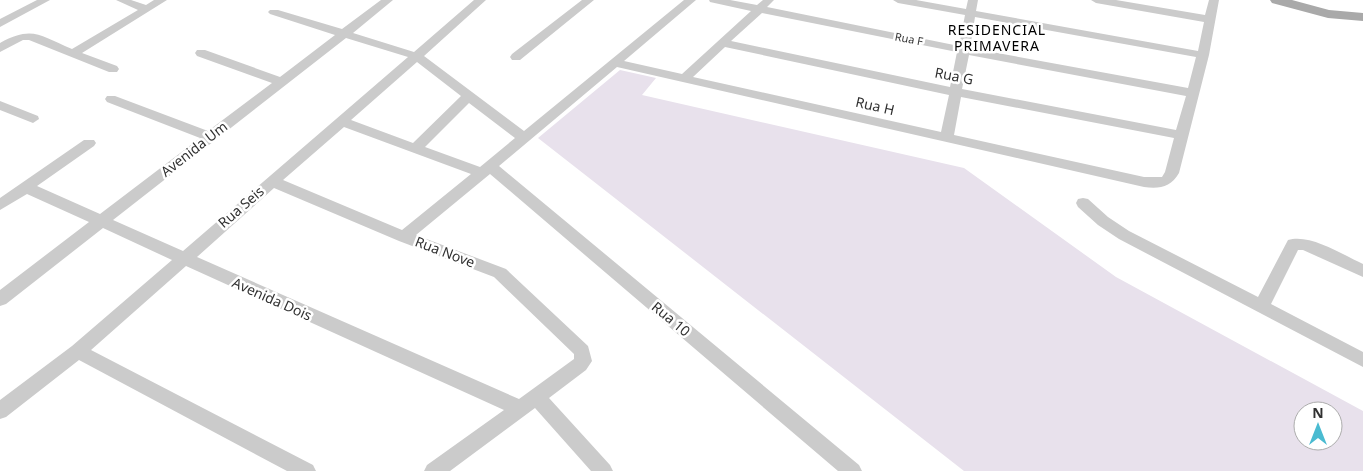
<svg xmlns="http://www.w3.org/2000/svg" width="1363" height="471" font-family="'Noto Sans',sans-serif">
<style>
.green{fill:#e8e1ec;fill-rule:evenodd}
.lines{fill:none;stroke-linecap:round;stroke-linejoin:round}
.minor{fill:#cbcbcb;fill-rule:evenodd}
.major{fill:#a9a9a9;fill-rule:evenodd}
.labels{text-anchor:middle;stroke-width:5;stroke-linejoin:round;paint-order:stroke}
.far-street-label{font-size:11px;fill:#313131;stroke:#fff}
.far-quarter-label{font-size:14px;letter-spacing:1px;fill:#000;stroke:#fff}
.street-label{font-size:14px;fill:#313131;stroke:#fff}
</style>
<rect width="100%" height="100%" fill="#fff"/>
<!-- green -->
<path class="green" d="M620 70 656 78 642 95 964 168 1116 277 1363 411V471H964L538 138ZM1303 411H1333V441H1303Z"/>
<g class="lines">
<!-- minor -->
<path class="minor" d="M37 0H50L0 27V19Z
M116 0H131L146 5 154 0H167L82 53 117 66 119 69 117 72H109L29 40H23L0 52V43C33 25 40 36 72 49L138 10Z
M381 0H393L353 33 414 52 474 0H486L424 56 524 131 684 0H696L624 61 682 74 751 11 710 2 709 0H730L757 5 763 0H774L767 7 959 46 965 15 898 3 893 0H916L966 9 968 0H978L976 11 1198 51 1204 22 1096 3 1091 0H1116L1205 15 1209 0H1219L1209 55 1179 173C1171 187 1160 189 1144 187L617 67 499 166 859 465 862 471H838L490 174 416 235 506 269 588 346 592 361 586 370 549 398 610 465 613 471H591L535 408 450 471H424L427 465 504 410 186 266 91 350 313 465 316 471H287L79 360 6 417 0 419V400L72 346 172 260 103 228 6 304 0 306V290L89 222 27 194 0 210V198L84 140H94L96 143 94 146 37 186 100 214 200 138 107 102 105 99 107 96H115L208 131 272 83 197 56 195 53 197 50H205L280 77 335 35 270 14 268 12 270 10H278L342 29ZM762 13 957 52 950 87 731 41ZM975 17 1196 57 1188 88 970 48ZM346 38 408 57 183 251 113 220ZM725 47 949 95 941 132 693 77ZM969 55 1186 96 1176 130 962 89ZM417 62 461 96 413 143 351 120ZM961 97 1174 138 1165 172 1162 177H1144L954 135ZM469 103 515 138 480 167 425 147ZM344 127 471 174 402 230 283 180ZM274 188 399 241 494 277 574 354V359L519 399 197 257Z
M582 0H594L520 60H512L510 57 512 54Z
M0 101 38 116 39 119 33 123 0 110Z
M1083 198 1088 199 1108 217 1129 231 1258 297 1288 240C1310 233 1343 255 1363 264V277L1303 250H1298L1271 304 1363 352V367L1119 239 1098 225 1078 207 1076 203 1078 199Z"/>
<!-- major -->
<path class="major" d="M1270 0H1292L1329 10 1363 13V21L1328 18 1272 3Z"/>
</g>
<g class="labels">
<!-- far-street labels -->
<g class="far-street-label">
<text transform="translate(909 39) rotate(11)" y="4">Rua F</text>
</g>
<!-- far-quarter labels -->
<g class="far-quarter-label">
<text x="997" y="35">RESIDENCIAL<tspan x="997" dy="16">PRIMAVERA</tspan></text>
</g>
<!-- street labels -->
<g class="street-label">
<text transform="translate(954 76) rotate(11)" y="5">Rua G</text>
<text transform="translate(875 106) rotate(13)" y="5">Rua H</text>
<text transform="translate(194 149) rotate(-38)" y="5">Avenida Um</text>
<text transform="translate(241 207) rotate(-41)" y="5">Rua Seis</text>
<text transform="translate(445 252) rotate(21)" y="5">Rua Nove</text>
<text transform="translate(272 299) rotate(24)" y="5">Avenida Dois</text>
<text transform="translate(671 319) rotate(40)" y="5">Rua 10</text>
</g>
</g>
<!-- north arrow -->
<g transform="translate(1318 426)"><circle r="24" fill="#ffffff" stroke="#adadad"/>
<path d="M0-4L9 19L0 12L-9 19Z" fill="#4abbd1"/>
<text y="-8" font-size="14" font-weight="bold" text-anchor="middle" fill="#313131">N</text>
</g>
</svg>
